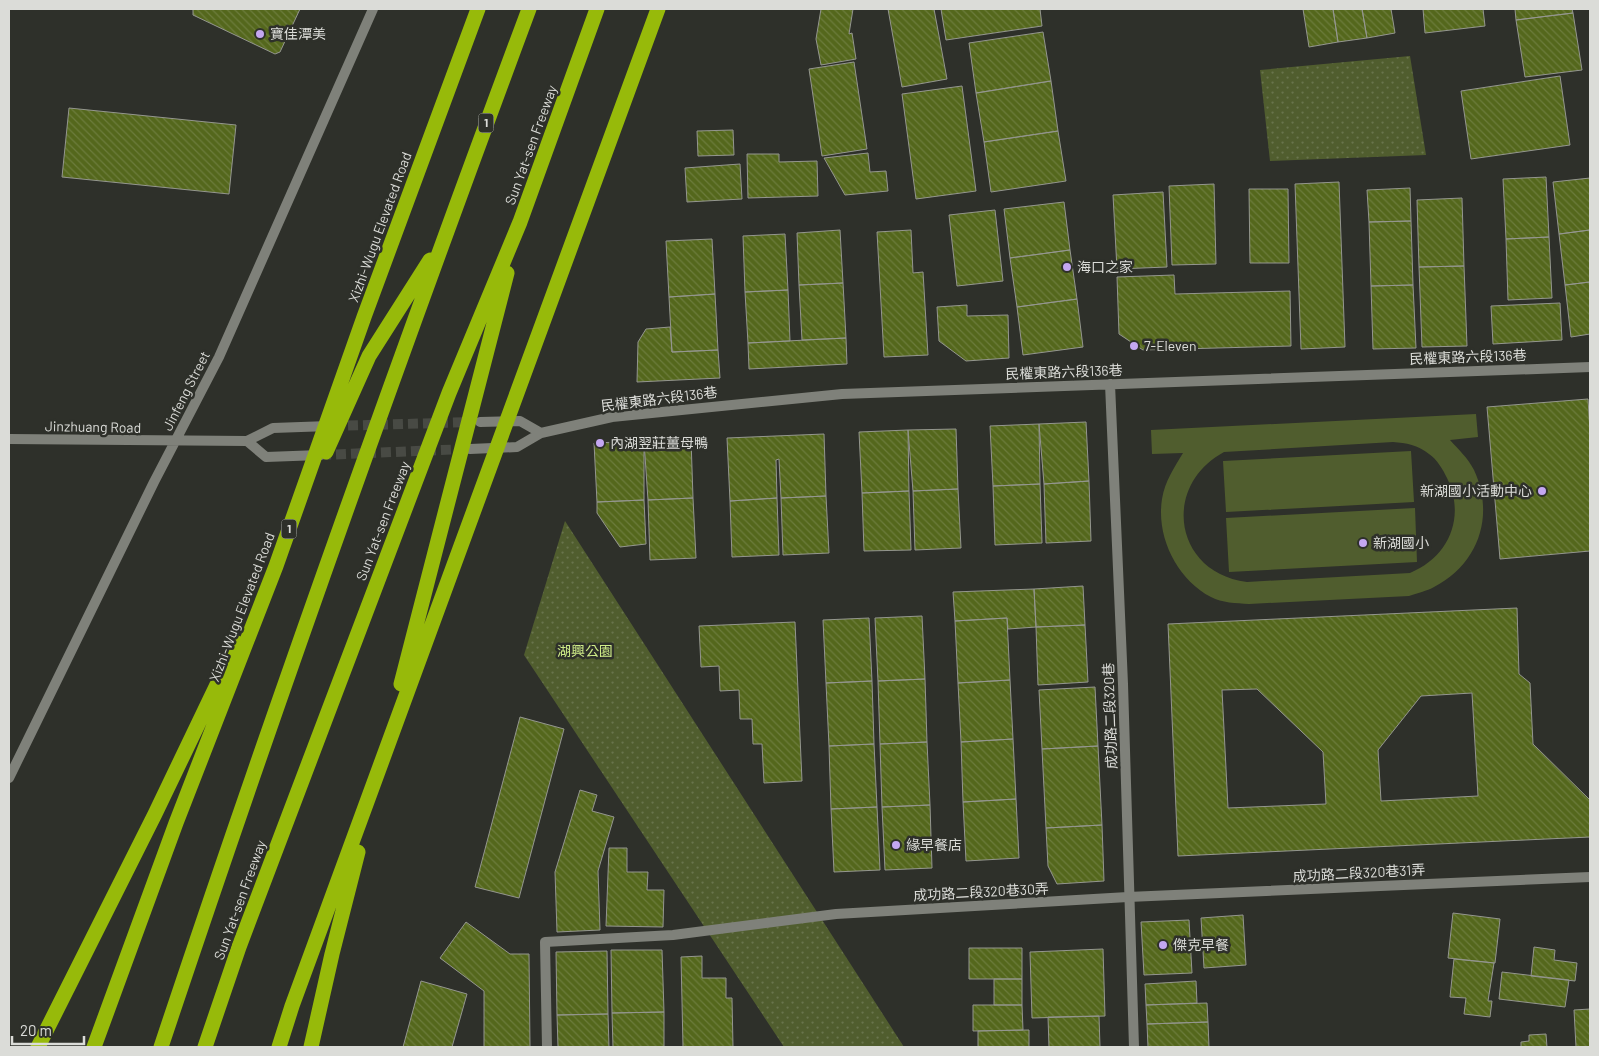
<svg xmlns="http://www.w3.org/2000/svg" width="1599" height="1056" font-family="Barlow,'Noto Sans TC',sans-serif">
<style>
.park{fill:url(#park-dots)}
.pitch{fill:#505d2e;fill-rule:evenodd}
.building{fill:url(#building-back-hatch);stroke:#94968f;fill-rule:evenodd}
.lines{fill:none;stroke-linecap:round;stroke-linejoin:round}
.minor-tunnel{stroke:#484a44;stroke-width:10;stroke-dasharray:10 5;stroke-linecap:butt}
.minor{stroke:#7f817a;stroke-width:10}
.motorway{stroke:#97ba0a;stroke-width:15}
.poi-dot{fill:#c4a7f1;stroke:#2e302a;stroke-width:2}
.labels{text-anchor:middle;stroke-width:5;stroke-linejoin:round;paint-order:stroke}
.shield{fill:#2e302a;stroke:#a7a8a4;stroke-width:1}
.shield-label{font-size:12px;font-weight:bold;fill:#dbdcd8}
.poi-label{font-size:14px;fill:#dbdcd8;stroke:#2e302a;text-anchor:start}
.street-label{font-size:14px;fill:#dbdcd8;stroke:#2e302a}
.park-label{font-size:14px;fill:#cfec88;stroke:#2e302a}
</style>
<defs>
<pattern id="park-dots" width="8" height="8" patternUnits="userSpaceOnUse" patternTransform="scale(1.25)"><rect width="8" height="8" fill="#505d2e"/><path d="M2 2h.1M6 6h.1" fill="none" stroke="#69744c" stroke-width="1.8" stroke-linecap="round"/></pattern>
<pattern id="building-back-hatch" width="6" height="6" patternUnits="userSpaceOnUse" patternTransform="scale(1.25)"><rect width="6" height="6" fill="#54671c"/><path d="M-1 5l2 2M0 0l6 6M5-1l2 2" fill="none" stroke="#6c7c3c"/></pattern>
</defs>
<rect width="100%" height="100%" fill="#2e302a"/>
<!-- park -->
<path class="park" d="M1410 56 1426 155 1270 161 1260 70Z
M565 521 904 1047H784L524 655Z"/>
<!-- pitch -->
<path class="pitch" d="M1476 414 1478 437 1450 440C1458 449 1468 458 1474 470 1495 515 1479 564 1434 587 1427 591 1417 593 1409 596L1249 604C1236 603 1222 603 1211 597 1177 579 1156 537 1162 499 1165 481 1174 468 1183 453L1152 454 1151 430ZM1393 442C1406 443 1418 445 1429 454 1437 459 1443 470 1447 478 1466 517 1449 557 1410 573L1247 582C1174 573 1161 486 1224 452Z
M1411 451 1414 502 1226 512 1223 461Z
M1415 508 1417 562 1229 572 1226 518Z"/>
<!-- building -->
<path class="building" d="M193 9H300L280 52 275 54 193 15Z
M821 9H853L849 34 852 33 856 59 821 65 816 39Z
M888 9H934L947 79 902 87Z
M941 9H1040L1042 26 946 40Z
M1303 9H1333L1338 42 1309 47Z
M1333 9H1362L1367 38 1338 42Z
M1362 9H1391L1395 33 1367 38Z
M1423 9H1483L1485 26 1425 33Z
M1515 9H1572L1573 13 1516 20Z
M1573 13 1582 70 1525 77 1516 20Z
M1043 32 1051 81 976 93 969 43Z
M854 62 867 149 822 156 809 69Z
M1560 76 1570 145 1471 159 1461 91Z
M1051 81 1058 131 984 142 976 93Z
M962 86 976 191 916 199 902 94Z
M69 108 236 125 229 194 62 177Z
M733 130 734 155 698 156 697 131Z
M1058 131 1066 181 991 192 984 142Z
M868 153 870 172 886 171 888 191 845 195 824 158Z
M747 154H779V162L817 161 818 196 748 198Z
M740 164 742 199 687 202 685 168Z
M1546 177 1549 237 1506 239 1503 179Z
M1590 178V230L1559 234 1553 182Z
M1339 182 1345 347 1301 349 1295 184Z
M1214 184 1216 264 1172 265 1169 186Z
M1410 188 1411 221 1369 222 1367 190Z
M1249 189H1288L1289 263H1250Z
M1163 192 1167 267 1117 269 1113 195Z
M1462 198 1464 266 1419 267 1417 200Z
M1064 202 1070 250 1010 258 1004 209Z
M995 210 1003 281 957 286 949 215Z
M1411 221 1413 285 1371 286 1369 222Z
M840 230 843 283 799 285 797 233Z
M911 230 913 273 923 272 928 355 884 357 877 232Z
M1590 230V282L1565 285 1559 234Z
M785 234 788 290 745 292 743 236Z
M1549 237 1552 298 1508 300 1506 239Z
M712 239 715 294 669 297 666 241Z
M1070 250 1077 299 1017 307 1010 258Z
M1464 266 1467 346 1422 347 1419 267Z
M1174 275 1175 294 1290 291 1291 346 1143 350 1119 334 1117 277Z
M1590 282V334L1571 337 1565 285Z
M843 283 846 338 802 340 799 285Z
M1413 285 1416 348 1373 349 1371 286Z
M788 290 790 341 748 343 745 292Z
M715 294 718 350 672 352 669 297Z
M1077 299 1083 347 1023 355 1017 307Z
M1560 303 1562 340 1493 344 1491 306Z
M967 305V316L1008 315 1009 358 966 361 939 341 937 307Z
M670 327 672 352 718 350 720 378 637 382 638 342 646 329Z
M846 338 847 364 749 369 748 343Z
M1588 399 1590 431V551L1500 559 1487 407Z
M1086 422 1089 481 1044 484 1039 424Z
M1039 424 1040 484 993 486 990 426Z
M956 429 958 489 913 491 908 430Z
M908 430 909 491 862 493 859 432Z
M824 434 826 496 781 498 779 459 776 460 777 498 730 501 727 438Z
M691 439 693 498 648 500 644 441Z
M644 441V500L597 502 594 443Z
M1089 481 1091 541 1046 543 1044 484Z
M1040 484 1042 543 995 545 993 486Z
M958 489 961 548 915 550 913 491Z
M909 491 911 550 864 551 862 493Z
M826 496 829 553 783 555 781 498Z
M693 498 696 558 650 560 648 500Z
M777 498 779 555 732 557 730 501Z
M644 500 646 544 620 547 597 513V502Z
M1083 586 1085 625 1036 627 1034 589Z
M1034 589 1036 627 1008 629 1007 618 955 621 953 592Z
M1517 608 1519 674 1530 683 1533 744 1590 800V837L1178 856 1168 624ZM1257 689 1323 752 1326 804 1228 808 1222 690ZM1472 693 1478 796 1381 801 1378 750 1421 696Z
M922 616 925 679 878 681 875 618Z
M869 618 872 681 826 683 823 620Z
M1007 618 1010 680 958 683 955 621Z
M795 622 802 781 764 783 762 744H753L752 719H740L739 690 720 691 719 666 701 667 699 626Z
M1085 625 1088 682 1038 685 1036 627Z
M925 679 927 742 880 744 878 681Z
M1010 680 1013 739 961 742 958 683Z
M872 681 874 744 829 746 826 683Z
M1095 687 1098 746 1042 749 1039 690Z
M520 717 564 729 519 898 475 887Z
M1013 739 1016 799 963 802 961 742Z
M927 742 930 805 882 807 880 744Z
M874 744 877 807 831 809 829 746Z
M1098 746 1102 825 1046 828 1042 749Z
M580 790 597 795 592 811 614 817 598 871 600 930 557 932 555 872Z
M1016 799 1019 858 966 861 963 802Z
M930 805 932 868 885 870 882 807Z
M877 807 880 870 834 872 831 809Z
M1102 825 1104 881 1057 884 1048 866 1046 828Z
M609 848H627V872H648L647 890H664L663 927 606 926Z
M1453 913 1500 919 1495 963 1448 958Z
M1243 915 1246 965 1204 968 1201 918Z
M1189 920 1192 973 1144 975 1141 922Z
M466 922 510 954H529L530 1047H484V991L440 958Z
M1534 947 1555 950 1554 960 1577 963 1575 981 1531 976Z
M969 948H1022V979H969Z
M1103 949 1105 1016 1032 1018 1030 952Z
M611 950H662L664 1012 612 1013Z
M607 951 608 1014 557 1015 556 952Z
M702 956V978H726V998H732L733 1047H683L681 957Z
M1454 959 1494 963 1488 1001H1492L1490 1017 1464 1014 1466 998 1450 997Z
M1502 972 1569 980 1565 1007 1499 999Z
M994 979H1022V1005H994Z
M421 981 467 994 452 1047H403Z
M1196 981 1197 1003 1146 1005 1145 984Z
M1207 1003 1208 1022 1147 1024 1146 1005Z
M973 1005H1022L1023 1030 973 1031Z
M1590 1009V1047H1576L1574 1010Z
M664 1012V1047H613L612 1013Z
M608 1014 609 1047H558L557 1015Z
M1099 1016 1100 1047H1049L1048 1017Z
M1208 1022 1209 1047H1148L1147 1024Z
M1029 1030V1047H978V1031Z
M1546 1034 1547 1047H1521V1042L1529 1041V1035Z"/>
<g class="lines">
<!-- minor-tunnel -->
<path class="minor-tunnel" d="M333 426 474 422
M321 455 466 449"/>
<!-- minor -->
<path class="minor" d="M1110 384 1123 684 1134 1047
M480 422 520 421 541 433
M9 439 247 441 273 428 329 426
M247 441 266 457 320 455
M470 449 517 447 541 433 612 417 842 394 1590 367
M9 778 154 482 219 357 373 9
M547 1047 545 942 673 935 836 914 1128 897 1590 877"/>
<!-- motorway -->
<path class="motorway" d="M326 452 369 356 430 260
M401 684 507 273
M38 1047 155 814 237 643
M94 1047 176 823 276 566 364 317 478 9
M161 1047C277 699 401 353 529 9
M205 1047 239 947 449 393 520 222 597 9
M279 1047 292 1006 658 9
M311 1047 332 954 358 852"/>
</g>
<!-- markers -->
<g class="poi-dot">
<circle cx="260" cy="34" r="5"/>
<circle cx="1067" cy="267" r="5"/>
<circle cx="1134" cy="346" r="5"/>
<circle cx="600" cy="443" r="5"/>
<circle cx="1542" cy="491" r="5"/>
<circle cx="1363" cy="543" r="5"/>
<circle cx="896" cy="845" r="5"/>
<circle cx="1163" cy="945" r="5"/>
</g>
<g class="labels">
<!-- shield labels -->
<g class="shield">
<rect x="478.5" y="113.5" width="15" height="19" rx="4"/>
<rect x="281.5" y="519.5" width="15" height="19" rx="4"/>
</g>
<g class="shield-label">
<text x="486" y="127">1</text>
<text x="289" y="533">1</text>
</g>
<!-- poi labels -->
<g class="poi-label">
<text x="270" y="39">寶佳潭美</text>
<text x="1077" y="272">海口之家</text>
<text x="1144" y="351">7-Eleven</text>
<text x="610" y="448">內湖翌莊薑母鴨</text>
<text x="1532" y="496" text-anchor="end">新湖國小活動中心</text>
<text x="1373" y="548">新湖國小</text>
<text x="906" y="850">緣早餐店</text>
<text x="1173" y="950">傑克早餐</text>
</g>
<!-- street labels -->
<g class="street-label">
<text transform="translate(531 145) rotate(-70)" y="5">Sun Yat-sen Freeway</text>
<text transform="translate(380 227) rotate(-70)" y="5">Xizhi-Wugu Elevated Road</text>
<text transform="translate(1468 357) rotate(-2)" y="5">民權東路六段136巷</text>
<text transform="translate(1064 372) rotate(-2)" y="5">民權東路六段136巷</text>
<text transform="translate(186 391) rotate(-63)" y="5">Jinfeng Street</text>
<text transform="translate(659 399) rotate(-7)" y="5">民權東路六段136巷</text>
<text transform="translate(93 427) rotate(1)" y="5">Jinzhuang Road</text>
<text transform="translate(383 521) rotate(-69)" y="5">Sun Yat-sen Freeway</text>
<text transform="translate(242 607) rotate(-69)" y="5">Xizhi-Wugu Elevated Road</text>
<text transform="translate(1110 716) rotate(-92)" y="5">成功路二段320巷</text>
<text transform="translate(1359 873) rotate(-3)" y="5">成功路二段320巷31弄</text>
<text transform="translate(981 892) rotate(-3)" y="5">成功路二段320巷30弄</text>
<text transform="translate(240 900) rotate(-70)" y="5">Sun Yat-sen Freeway</text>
</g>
<!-- park labels -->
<g class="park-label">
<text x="585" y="656">湖興公園</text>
</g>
</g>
<!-- border -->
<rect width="1599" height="1056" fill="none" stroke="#dbdcd8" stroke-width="20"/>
<!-- scale -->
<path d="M12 1036v8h72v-8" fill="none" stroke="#dbdcd8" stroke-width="2.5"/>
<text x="20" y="1036" font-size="15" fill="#dbdcd8" stroke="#2e302a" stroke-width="4" paint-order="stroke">20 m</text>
</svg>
